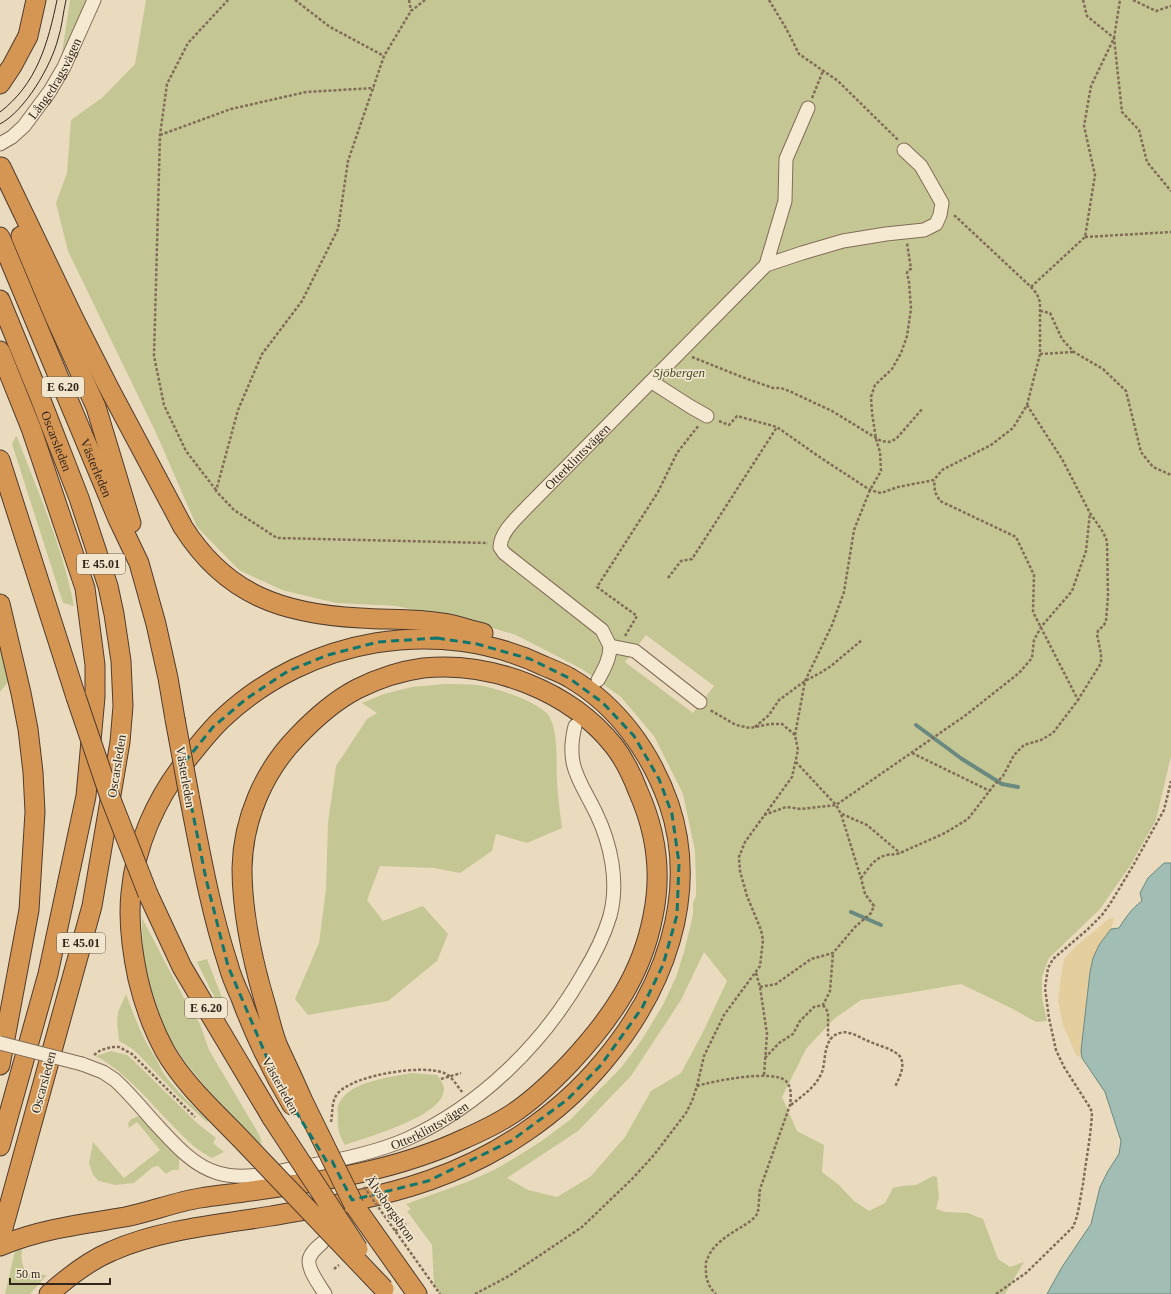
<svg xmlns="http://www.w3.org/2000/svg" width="1171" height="1294" font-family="Georgia,serif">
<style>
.green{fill:#c4c794;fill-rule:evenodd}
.sand{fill:#e5ce9d}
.water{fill:#a2bdb3;stroke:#6a8980}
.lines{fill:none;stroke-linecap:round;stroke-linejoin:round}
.stream{stroke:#6a8980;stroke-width:4}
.minor-casing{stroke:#826c58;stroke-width:15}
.highway-casing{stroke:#503b2d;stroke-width:21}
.path{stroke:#826c58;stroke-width:2.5;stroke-dasharray:3 2;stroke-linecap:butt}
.minor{stroke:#f6e9d1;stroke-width:13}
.highway{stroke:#d69653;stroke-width:19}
.tram{stroke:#32261c;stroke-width:1}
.minor-bridge-casing{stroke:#826c58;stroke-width:15;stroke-linecap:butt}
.highway-bridge-casing{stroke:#503b2d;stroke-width:21;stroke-linecap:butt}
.path-bridge{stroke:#826c58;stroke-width:2.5;stroke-dasharray:3 2;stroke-linecap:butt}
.minor-bridge{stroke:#f6e9d1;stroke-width:13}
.highway-bridge{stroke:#d69653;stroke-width:19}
.marked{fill:none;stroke:#0f766e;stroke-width:3;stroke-dasharray:8 5;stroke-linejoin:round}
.labels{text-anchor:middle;stroke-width:3.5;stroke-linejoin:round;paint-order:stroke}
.shield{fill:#f2e6ce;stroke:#6c6051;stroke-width:1}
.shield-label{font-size:12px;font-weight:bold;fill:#32261c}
.street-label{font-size:13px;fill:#32261c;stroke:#f2e6ce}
.park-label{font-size:13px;font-style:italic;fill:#454d24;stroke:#f2e6ce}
</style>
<rect width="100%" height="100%" fill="#eadbbf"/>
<!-- green -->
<path class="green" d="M70 0H87L73 33 62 53Z
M146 0H1171V756L1156 820 1130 866 1100 909 1049 958 1042 977V997L1047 1021 1036 1022 1011 1008 961 984 908 993 861 1000 834 1019 806 1049 782 1097 797 1131 824 1145 822 1172 839 1185 854 1201 869 1211 885 1203 893 1188 901 1186 916 1185 933 1176 937 1177 939 1198 936 1209 945 1212 968 1213 983 1219 998 1259 1010 1267 1024 1262 1005 1294H440L434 1284 432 1245 407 1211 411 1209 406 1204 467 1182 494 1170 518 1156 543 1140 571 1119 595 1094 620 1069 641 1041 663 1005 676 977 684 952 693 915V903L696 896V882L695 851 683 794 654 736 621 697 582 669 516 635 479 624 396 606 336 603 282 590 239 570 197 527 157 435 68 251 56 203 67 173 71 120 103 97 135 64ZM646 635 714 686 693 713 625 662ZM704 952 727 981 703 1032 681 1073 651 1091 625 1137 590 1177 557 1197 528 1190 507 1178 578 1131 631 1076 681 1000Z
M16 436 17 437C38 492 63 548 74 606L63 603 12 444Z
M0 640 9 681 0 692Z
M444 684C455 684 466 684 477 685 494 687 540 702 549 716 559 733 556 763 557 782 558 797 560 813 562 828L527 843 496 834 492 851 460 873 434 868 380 866 367 900 383 921 423 906 448 934 437 961 388 1001 308 1015 295 999 319 943 326 889 328 823 336 766 367 719 377 713 362 703 384 694 412 687Z
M142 918 184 998 200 1024 209 1050 260 1136 262 1145 253 1137C229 1112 204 1087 184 1060 167 1038 152 1002 147 976 143 957 142 937 142 918Z
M207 959 227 1010V1014L223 1015 197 962Z
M126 994C134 1016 143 1040 157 1060 159 1063 160 1067 162 1071 174 1089 192 1105 208 1120L207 1122 179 1097 138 1054 131 1048 119 1041 117 1022 118 1012Z
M111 1051 127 1055 134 1061 197 1123 216 1138 213 1143 224 1152 212 1158C198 1151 187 1141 176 1129 150 1103 128 1074 96 1056Z
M411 1073 437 1075C440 1079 443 1083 444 1088 446 1116 367 1137 345 1145 339 1135 337 1127 338 1116 338 1113 337 1109 338 1106 347 1081 389 1078 411 1073Z
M138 1116 142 1118 179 1157V1170H172L166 1174 158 1166 153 1167 134 1183 115 1185 99 1181 93 1175 89 1163 93 1142 124 1178 160 1150 137 1122 129 1128 128 1124 130 1120Z
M22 1244C22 1257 19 1265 29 1274L47 1275 30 1294H5L16 1246Z"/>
<!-- sand -->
<path class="sand" d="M1110 918 1114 919 1111 929 1099 945 1093 958 1090 972 1081 1051 1082 1058 1076 1055 1063 1025 1058 1001 1061 976 1064 959 1075 947Z"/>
<!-- water -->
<path class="water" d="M1164 863H1171V1294H1047L1062 1267 1091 1224 1100 1187 1108 1171 1119 1154 1121 1141 1105 1092 1082 1058 1081 1051 1090 972 1093 958 1099 945 1111 929 1119 928C1126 917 1132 908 1142 901L1140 893 1148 878Z"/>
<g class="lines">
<!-- stream -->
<path class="stream" d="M916 725 962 759 1002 784 1018 787
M851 912 881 925"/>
<!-- minor casing -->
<g class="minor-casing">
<g id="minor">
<path id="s1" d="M0 144 12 137 24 126 50 91 64 67 94 0"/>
<path d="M766 265 785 201 786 159 808 108"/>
<path d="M652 382 691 407 707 416"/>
<path id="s2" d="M610 646 602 630 504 553 500 547C501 531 517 518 527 507L766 265 802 253 843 241 886 234 924 230 936 224 940 215 942 203 921 166 904 150"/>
<path d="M598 680C604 669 610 659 610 646L635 651 700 702"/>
<path id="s3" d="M82 1064 103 1072 115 1080C129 1093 141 1107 153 1121 172 1141 191 1165 218 1173 245 1181 274 1172 301 1167 336 1161 375 1153 407 1139 481 1105 543 1044 583 974 594 956 604 936 610 916 619 882 611 844 596 813 580 780 565 766 575 726"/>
<path d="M322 1243C318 1247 312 1251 310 1257 305 1266 320 1286 325 1294"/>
</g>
</g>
<!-- highway casing -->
<g class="highway-casing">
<g id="highway">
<path d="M0 84 12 66 28 36 36 0"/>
<path d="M1 167 74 319 110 390 183 527C226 595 283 614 360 618 387 620 415 618 442 623 456 625 469 630 483 633"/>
<path d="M21 236 55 317 96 407 131 523"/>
<path id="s4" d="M0 237 118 519 139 563 156 624 168 678 175 719"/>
<path id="s5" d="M0 300 39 395 79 498 108 586 114 614 121 661 123 706 120 742 92 906 0 1239"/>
<path d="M0 351 31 428 85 588 95 665V697L86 796 48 974 0 1146"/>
<path d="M0 460 76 697"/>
<path d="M0 604 21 693 28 729 33 772 35 812 29 910 0 1065"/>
<path d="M189 795C200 851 210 909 228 964 231 976 236 987 241 998 255 1036 272 1071 292 1105"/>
<path d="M148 894 182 967 272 1118"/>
<path d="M354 1205 417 1294"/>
<path d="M0 1246C40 1229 83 1224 125 1217 150 1212 175 1202 200 1198 217 1195 234 1194 251 1191 325 1181 398 1170 466 1138 482 1131 498 1123 512 1114 533 1100 552 1082 570 1063 610 1020 642 975 653 916 662 873 656 831 638 791 632 775 624 759 614 746 570 691 492 661 423 668 401 671 377 679 357 689 334 701 315 718 297 737 264 771 243 819 242 868 242 914 252 959 265 1003 269 1016 272 1031 277 1044 285 1062 294 1080 302 1099"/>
<path d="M49 1294C68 1277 88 1261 112 1251 158 1230 220 1224 271 1216 324 1207 379 1198 430 1180 496 1157 558 1116 603 1062 663 991 700 896 669 804 651 753 618 706 570 678 562 673 553 670 544 666 438 615 308 638 223 718 209 731 197 747 185 762 156 799 135 846 131 893 128 922 132 951 138 979 144 1004 153 1029 165 1051 184 1084 214 1111 240 1138"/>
</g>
</g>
<!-- path -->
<path class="path" d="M295 0 330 27 384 56
M409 0 411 11
M425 0 411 11 384 56 348 161 338 229 302 301 262 354 238 410 216 491 234 510 277 538 488 543
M769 0 787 30 799 54 838 81 898 140
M1083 0 1087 16 1114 38 1122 112 1139 130 1147 162 1171 191
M1133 0 1156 11 1171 6
M812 98 823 71
M160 135 231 109 306 92 374 88
M1085 237 1171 232
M1031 287 1085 237 1095 175 1084 126 1091 86 1114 38 1120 0
M1040 311 1050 313 1062 339 1074 352 1103 369 1126 391 1141 452 1153 467 1171 475
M1040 354 1074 352
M692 357 742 377 773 388H781L789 391 832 411 881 441 889 442 896 439 923 408
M1027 405 1062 459 1090 513 1103 532 1107 541 1108 596 1106 621 1104 625 1098 631 1097 634 1101 654V663L1078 700
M719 421 729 425 737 416 777 427 818 456 870 490 881 493 898 487 934 480 942 470 991 445 1013 428 1027 405 1040 354V302L1037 294 1031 287 953 214
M216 490 186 451 164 405 154 356 160 135 167 84 188 43 228 0
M668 578 681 561 692 559 777 427
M625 636 637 616 597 587 658 492 677 453 699 425
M755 727 769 715 779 700 805 681 820 673 831 666 862 640
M795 735 805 681 832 625 844 592 854 530 870 490 881 471 880 452 876 439 872 413 871 397 875 385 892 369 901 353 907 336 911 309 909 282 907 273 908 270 911 269 907 243
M912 753 990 791
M842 814 867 825 900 853
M764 815 786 807 801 809 836 805 966 715 1019 673 1032 658 1034 640 1041 627 1072 591 1086 551 1090 513
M861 878C868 869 875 857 887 855 892 854 895 855 900 853L945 833 968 819 994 785 1003 776 1014 755 1024 745 1041 740 1053 733 1078 700 1033 612 1034 575 1016 537 940 501 935 492 934 480
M756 973 760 987 767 1034 764 1075
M760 987 776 984 811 959 833 953 855 927 871 913 874 906 865 894 861 878 841 814 836 805 796 762
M823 1005 828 1012V1035L831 1039
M94 1055 101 1050 112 1047H119L132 1054 195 1117
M765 1058 779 1043 793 1034 800 1021 814 1007 823 1005 830 991 833 953
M441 1079 461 1073
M697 1086C713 1081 773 1069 786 1081 792 1088 791 1097 790 1105L760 1189C759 1195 759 1211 757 1214 754 1219 748 1223 743 1226 730 1234 712 1244 707 1260 705 1263 706 1268 706 1272 706 1280 710 1289 716 1294
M791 1105C803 1095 816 1087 822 1072 826 1061 823 1043 835 1035 839 1033 845 1031 849 1033 855 1034 861 1038 866 1040 875 1045 896 1049 901 1058 905 1068 899 1078 895 1087
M331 1122C333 1112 331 1101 338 1093 354 1075 422 1064 444 1073 452 1076 457 1086 463 1093
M395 1231 408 1223
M334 1269 339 1265
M475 1294 509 1276 582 1227 632 1179 654 1155 686 1113 692 1101 697 1086 704 1056 724 1015 760 966 763 940 761 930 747 896 740 871 739 857 745 842 792 777 798 750 795 735 782 724H770L750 728 736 725 710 710
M996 1294 1026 1273 1073 1227C1079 1214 1080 1198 1083 1184 1086 1160 1091 1136 1092 1112L1089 1106 1064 1067 1056 1050 1049 1018 1045 988 1048 968 1053 959 1088 929 1102 915 1110 904 1134 864 1164 810 1171 781"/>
<!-- minor -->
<use href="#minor" class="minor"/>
<!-- highway -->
<use href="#highway" class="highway"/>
<!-- tram -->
<path class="tram" d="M0 112C37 84 48 43 57 0
M0 124C25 111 51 66 58 39 62 27 63 13 66 0"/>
<!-- minor-bridge casing -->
<g class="minor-bridge-casing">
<path id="minor-bridge" d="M0 1043 82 1064"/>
</g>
<!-- highway-bridge casing -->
<g class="highway-bridge-casing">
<path id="highway-bridge" d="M76 697 110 797 148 894
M175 719 189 795
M302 1099 354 1205
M272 1118 358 1249
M240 1138 384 1289"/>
</g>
<!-- path-bridge -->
<path class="path-bridge" d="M364 1187 440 1294"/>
<!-- minor-bridge -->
<use href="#minor-bridge" class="minor-bridge"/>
<!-- highway-bridge -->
<use href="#highway-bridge" class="highway-bridge"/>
</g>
<!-- marked area -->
<path class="marked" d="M437 638 477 644 530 659 569 678 603 703 634 736 659 779 672 814 679 863 677 915 663 965 642 1008 601 1065 568 1099 511 1141 428 1181 352 1200 332 1161 327 1162 276 1079 228 966 206 879 183 764 213 727 246 699 288 671 328 655 378 642Z"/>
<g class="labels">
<!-- shield labels -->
<g class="shield">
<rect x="42" y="377" width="42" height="20" rx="3"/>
<rect x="77" y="554" width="48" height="20" rx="3"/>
<rect x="57" y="933" width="48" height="20" rx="3"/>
<rect x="185" y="998" width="42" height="20" rx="3"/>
</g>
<g class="shield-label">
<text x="63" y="391">E 6.20</text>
<text x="101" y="568">E 45.01</text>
<text x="81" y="947">E 45.01</text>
<text x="206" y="1012">E 6.20</text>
</g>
<!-- street labels -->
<g class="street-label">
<text dy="5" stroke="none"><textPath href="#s1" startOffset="87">Långedragsvägen</textPath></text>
<text dy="5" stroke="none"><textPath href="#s5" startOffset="152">Oscarsleden</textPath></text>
<text dy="5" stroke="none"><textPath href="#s2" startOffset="270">Otterklintsvägen</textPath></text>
<text dy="5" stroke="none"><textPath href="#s4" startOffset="250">Västerleden</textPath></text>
<text transform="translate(116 766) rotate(-81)" y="5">Oscarsleden</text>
<text transform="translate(186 777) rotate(80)" y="5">Västerleden</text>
<text transform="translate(43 1082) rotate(-75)" y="5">Oscarsleden</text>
<text transform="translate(281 1085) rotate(61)" y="5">Västerleden</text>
<text dy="5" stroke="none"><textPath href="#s3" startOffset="397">Otterklintsvägen</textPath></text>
<text transform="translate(391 1208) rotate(55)" y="5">Älvsborgsbron</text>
</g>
<!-- park labels -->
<g class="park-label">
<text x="679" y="377">Sjöbergen</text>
</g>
</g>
<!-- scale -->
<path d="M10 1278v6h100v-6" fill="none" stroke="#32261c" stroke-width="2"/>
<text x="16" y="1278" font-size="12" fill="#32261c" stroke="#f2e6ce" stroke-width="3" paint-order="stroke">50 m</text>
</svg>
